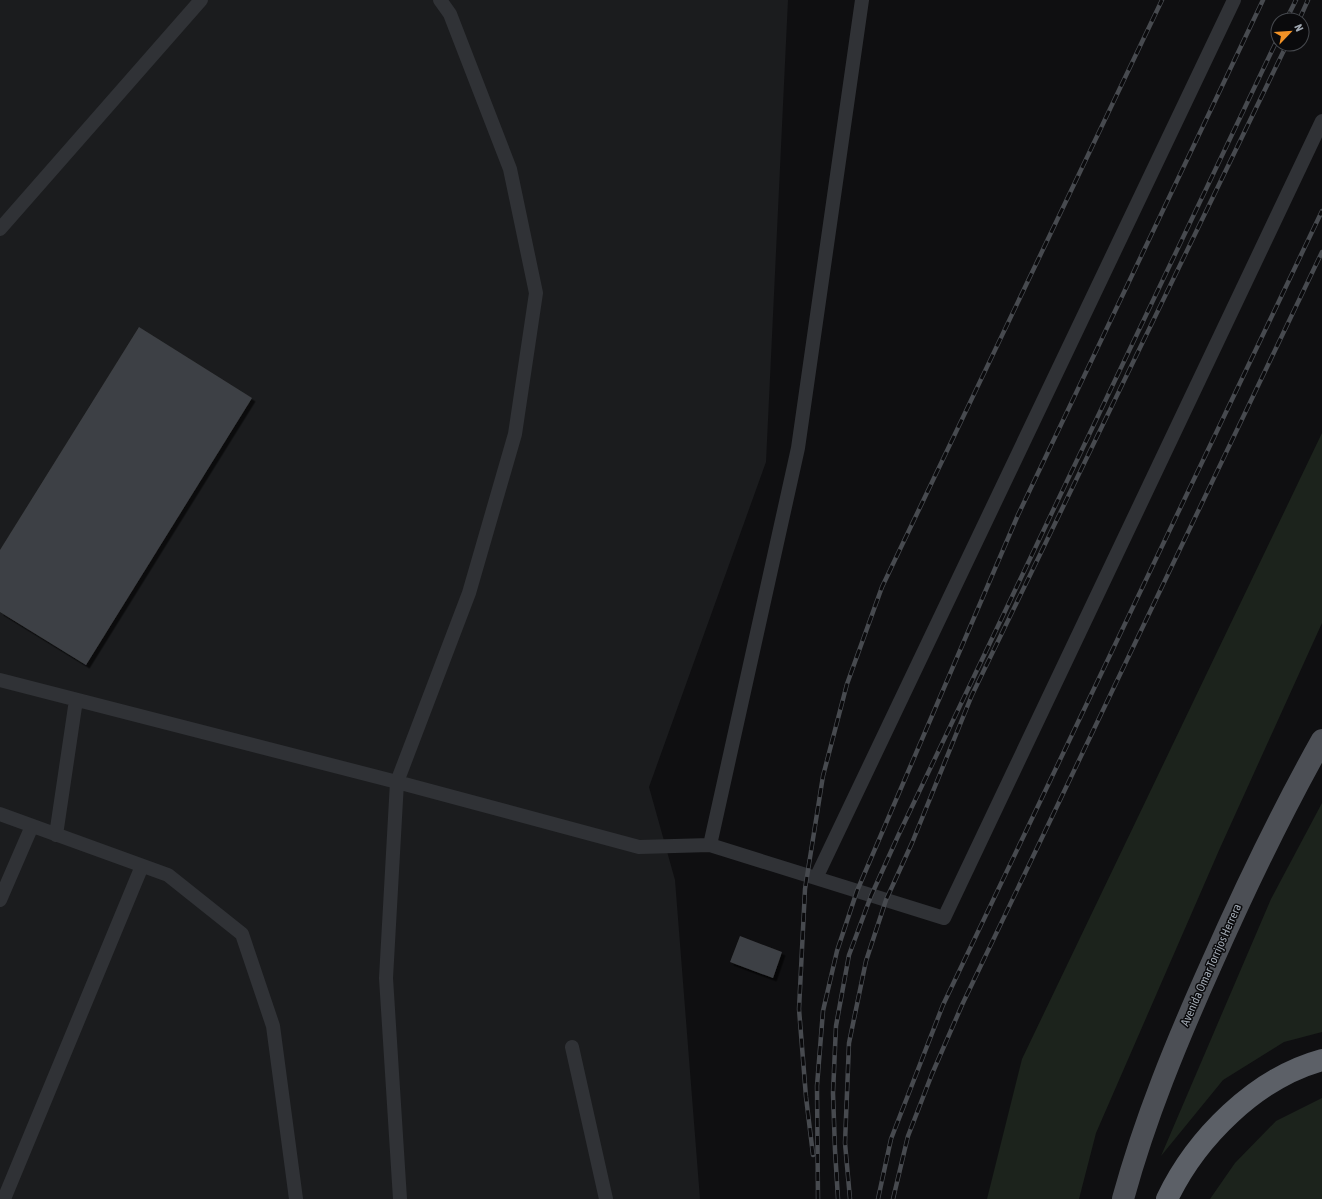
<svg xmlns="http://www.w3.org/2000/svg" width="1322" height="1199" font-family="'Asap Condensed',sans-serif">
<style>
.built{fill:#1b1c1e}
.green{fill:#1c231c}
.building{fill:#3e4044;filter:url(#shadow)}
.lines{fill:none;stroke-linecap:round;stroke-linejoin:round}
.lane{stroke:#303236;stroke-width:14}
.primary{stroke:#4c4f55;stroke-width:22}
.highway{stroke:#5c6067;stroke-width:22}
.rail-casing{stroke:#474a4f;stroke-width:4.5}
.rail{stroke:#0a0a0c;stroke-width:3;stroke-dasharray:9;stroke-linecap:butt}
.labels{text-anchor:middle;stroke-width:3;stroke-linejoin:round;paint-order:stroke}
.street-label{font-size:12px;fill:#a0a8b2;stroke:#0a0a0c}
</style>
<defs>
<filter id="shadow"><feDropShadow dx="3.5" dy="3.5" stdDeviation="0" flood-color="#0009"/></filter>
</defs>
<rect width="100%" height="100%" fill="#0f0f11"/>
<!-- built -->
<path class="built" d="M0 0H788L766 462 649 787 675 880 700 1199H0Z"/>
<!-- green -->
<path class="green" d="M1322 433V623L1220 848 1096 1133 1079 1199H987L1022 1059Z
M1322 803V1032L1284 1042 1223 1080 1161 1156 1271 899Z
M1322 1098V1199H1210L1235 1163 1276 1121Z"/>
<!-- building -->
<path class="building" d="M139 327 252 398 86 665 0 612V550Z
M740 936 782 952 773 978 730 962Z"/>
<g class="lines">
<!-- lane -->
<path class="lane" d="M0 229 201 0
M0 680 397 782 469 593 515 434 536 293 510 169 450 14 440 0
M0 814 168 875 242 934 273 1026 296 1199
M56 835 76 700
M710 845 798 448 862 0
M816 878 1234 0
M0 900 32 826
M572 1047 606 1199
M4 1199 142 866
M400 1199 386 978 397 782 639 847 710 845 944 918 1322 121"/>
<!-- primary -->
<path class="primary" d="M1123 1199C1145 1118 1177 1041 1211 965 1245 888 1281 813 1322 740"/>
<!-- highway -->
<path class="highway" d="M1167 1199C1196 1138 1256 1078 1322 1060"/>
<!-- rail casing -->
<g class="rail-casing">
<path id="rail" d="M1286 20 1296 0
M1299 20 1308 0
M813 1155 806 1097 799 1009 805 889 823 776 847 684 882 587 1162 0
M818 1199 817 1086 823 1011 837 951 857 891 1018 515 1263 0
M838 1199 835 1150 833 1093 836 1026 849 955 871 896 898 836 1278 38
M850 1199 845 1143 849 1043 866 961 886 900 912 843 972 695 1287 44
M878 1199 891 1139 943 1005 1322 211
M893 1199 908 1136 932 1074 962 1005 1322 252"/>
</g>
<!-- rail -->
<use href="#rail" class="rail"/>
</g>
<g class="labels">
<!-- street labels -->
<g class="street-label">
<text transform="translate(1211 965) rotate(-66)" y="4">Avenida Omar Torrijos Herrera</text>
</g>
</g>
<!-- north arrow -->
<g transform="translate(1290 32) rotate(65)"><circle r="19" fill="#0a0a0c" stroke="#46494e"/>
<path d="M0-3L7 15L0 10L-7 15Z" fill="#f29226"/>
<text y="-6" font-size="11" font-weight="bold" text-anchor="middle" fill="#a0a8b2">N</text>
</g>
</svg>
